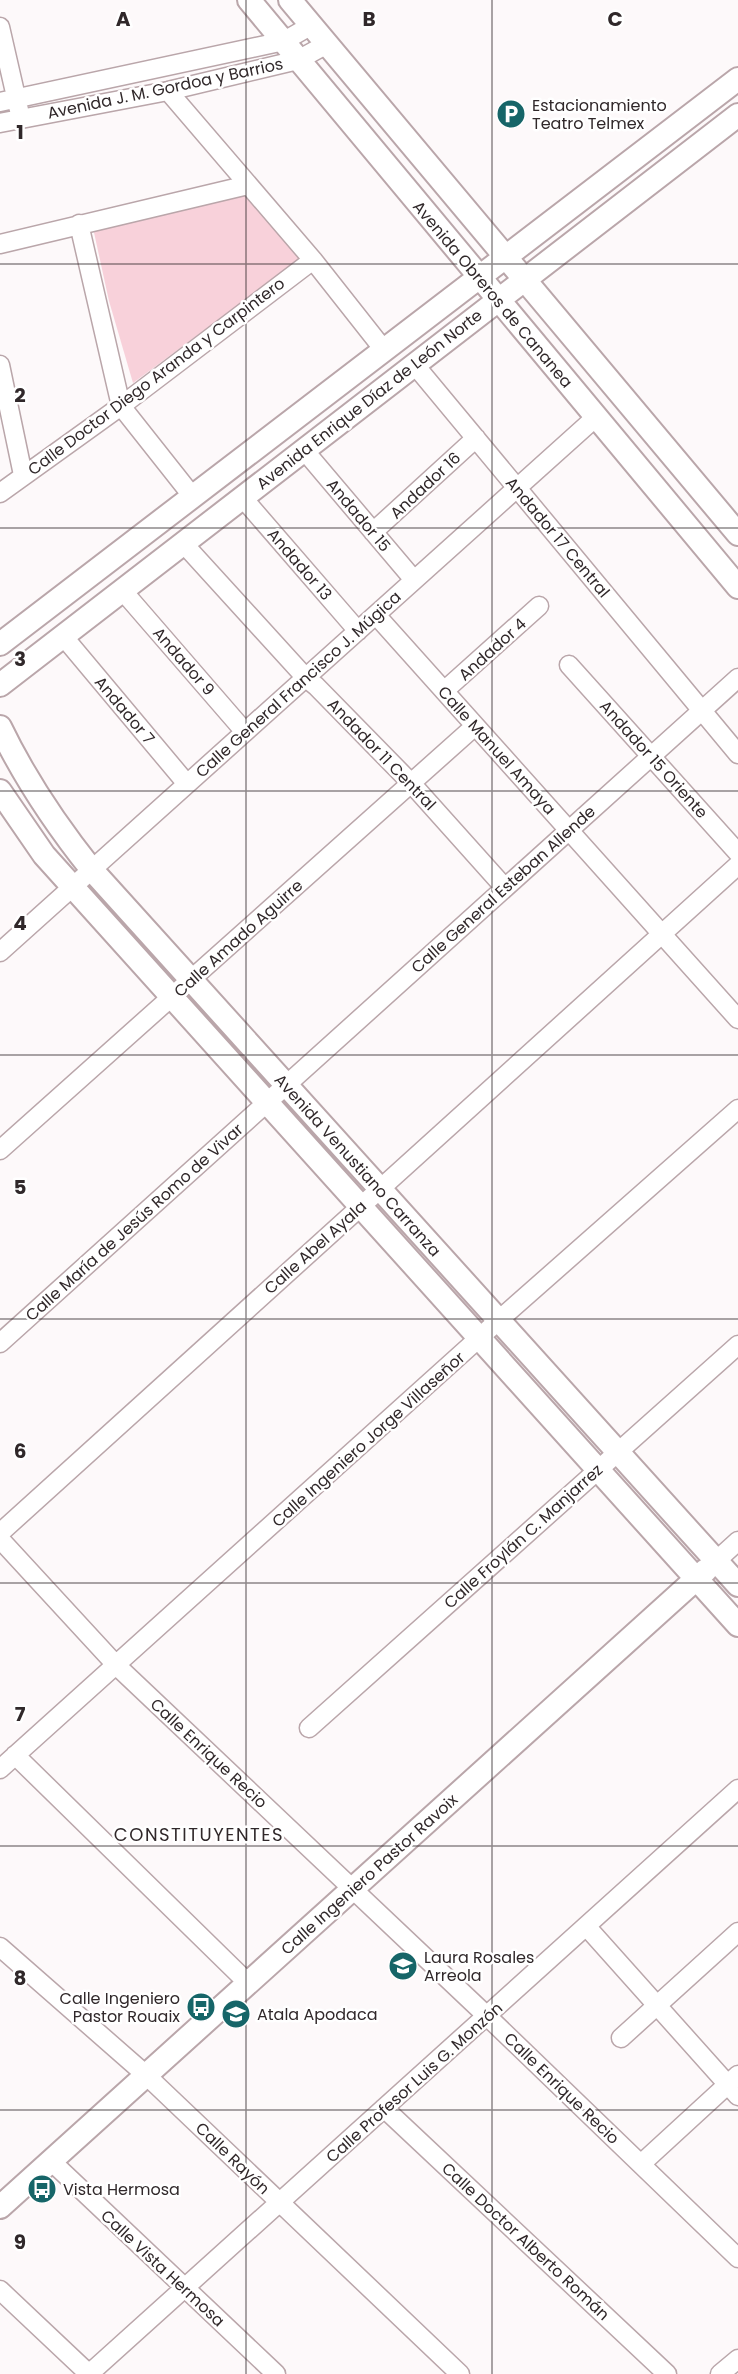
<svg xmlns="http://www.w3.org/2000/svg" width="738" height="2374" font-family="Poppins,sans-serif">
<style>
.green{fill:#f8d1da}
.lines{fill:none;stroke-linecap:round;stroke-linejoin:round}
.minor-casing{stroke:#baa6aa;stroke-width:21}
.tertiary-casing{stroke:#baa6aa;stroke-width:26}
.minor{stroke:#fff;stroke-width:18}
.tertiary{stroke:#fff;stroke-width:22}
.grid{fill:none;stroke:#30282a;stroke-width:1.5;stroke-opacity:0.55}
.labels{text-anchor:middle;stroke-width:5;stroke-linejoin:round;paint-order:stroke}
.street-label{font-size:16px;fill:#30282a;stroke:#fff}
.poi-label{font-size:16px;fill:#30282a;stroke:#fff;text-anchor:start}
.neighbourhood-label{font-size:18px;letter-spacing:1.5px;fill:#30282a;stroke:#fff}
.grid-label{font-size:20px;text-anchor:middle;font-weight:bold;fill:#30282a;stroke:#fff;stroke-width:5;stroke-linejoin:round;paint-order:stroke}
</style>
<rect width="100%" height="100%" fill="#fdf9fa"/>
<!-- green -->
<path class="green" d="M248 190 304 256 133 383 109 301 93 228Z"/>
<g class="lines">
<!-- minor casing -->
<g class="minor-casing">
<path id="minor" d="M0 27 19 110
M168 91 313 260 384 350
M0 102 284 41 312 25
M0 123 168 91 298 60 327 44
M79 224 121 406 193 497
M0 244 248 185
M414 364 738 754
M0 365 23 475
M304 450 414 580
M0 493 121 406 313 260
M242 497 358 631
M373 532 476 438
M183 543 306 678 316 686 411 783 505 888
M122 590 245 732
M376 615 738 1019
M63 636 187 784
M569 665 738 853
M444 691 539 606
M0 952 596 417
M0 1150 475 726
M0 1343 738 678
M0 1533 738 865
M0 1539 117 1666 488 2017 738 2258
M716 1561 738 1541
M309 1728 738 1345
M15 1755 248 1983
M0 1769 499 1320 738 1109
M586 1926 738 2096
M0 1947 146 2075 460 2374
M621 2038 738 1932
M384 2108 667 2374
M51 2161 276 2374
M641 2164 738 2075
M0 2290 89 2374
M89 2374 738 1789
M720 2374 738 2359"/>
</g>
<!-- tertiary casing -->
<g class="tertiary-casing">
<path id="tertiary" d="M249 0 738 587
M290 0 738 534
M0 644 738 79
M0 685 738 115
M0 727C25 779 56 825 92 870L738 1585
M0 791 44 855 738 1625
M0 2207 706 1570"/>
</g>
<!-- minor -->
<use href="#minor" class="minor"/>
<!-- tertiary -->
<use href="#tertiary" class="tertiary"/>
</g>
<!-- grid -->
<path class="grid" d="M246 0V2374M492 0V2374M0 264H738M0 528H738M0 791H738M0 1055H738M0 1319H738M0 1583H738M0 1846H738M0 2110H738"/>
<!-- icons -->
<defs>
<g id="parking-disc" transform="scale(1.5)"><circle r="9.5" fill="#166568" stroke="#fff"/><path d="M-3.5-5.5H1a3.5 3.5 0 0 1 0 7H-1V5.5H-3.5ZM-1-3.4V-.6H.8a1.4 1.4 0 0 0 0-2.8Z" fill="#fff"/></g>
<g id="school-disc" transform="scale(1.5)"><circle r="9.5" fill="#166568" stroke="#fff"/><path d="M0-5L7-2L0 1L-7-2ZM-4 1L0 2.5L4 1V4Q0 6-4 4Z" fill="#fff"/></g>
<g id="bus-disc" transform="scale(1.5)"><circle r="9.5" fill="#166568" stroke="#fff"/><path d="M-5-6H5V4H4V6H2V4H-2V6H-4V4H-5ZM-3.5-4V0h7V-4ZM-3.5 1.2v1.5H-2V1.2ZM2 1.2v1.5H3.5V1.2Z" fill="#fff"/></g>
</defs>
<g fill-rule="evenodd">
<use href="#parking-disc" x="511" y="114"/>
<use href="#school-disc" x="403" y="1966"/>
<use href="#bus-disc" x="201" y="2007"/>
<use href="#school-disc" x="236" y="2014"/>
<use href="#bus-disc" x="42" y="2189"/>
</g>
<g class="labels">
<!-- street labels -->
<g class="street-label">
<text transform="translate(165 88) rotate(-12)" y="6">Avenida J. M. Gordoa y Barrios</text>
<text transform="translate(493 294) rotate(50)" y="6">Avenida Obreros de Cananea</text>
<text transform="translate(156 376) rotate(-37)" y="6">Calle Doctor Diego Aranda y Carpintero</text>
<text transform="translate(369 399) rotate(-38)" y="6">Avenida Enrique Díaz de León Norte</text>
<text transform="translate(425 485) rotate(-43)" y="6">Andador 16</text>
<text transform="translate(359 515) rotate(50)" y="6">Andador 15</text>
<text transform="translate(558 537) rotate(50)" y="6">Andador 17 Central</text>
<text transform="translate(300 564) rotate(49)" y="6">Andador 13</text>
<text transform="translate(492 649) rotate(-42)" y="6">Andador 4</text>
<text transform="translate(184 661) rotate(49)" y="6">Andador 9</text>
<text transform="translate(298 684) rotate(-42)" y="6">Calle General Francisco J. Múgica</text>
<text transform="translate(125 710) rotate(50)" y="6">Andador 7</text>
<text transform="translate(497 750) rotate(48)" y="6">Calle Manuel Amaya</text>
<text transform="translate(382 754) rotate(46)" y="6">Andador 11 Central</text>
<text transform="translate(654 759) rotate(48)" y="6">Andador 15 Oriente</text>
<text transform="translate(503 889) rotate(-42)" y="6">Calle General Esteban Allende</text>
<text transform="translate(238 938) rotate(-42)" y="6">Calle Amado Aguirre</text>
<text transform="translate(358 1165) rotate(48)" y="6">Avenida Venustiano Carranza</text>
<text transform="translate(134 1222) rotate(-42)" y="6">Calle María de Jesús Romo de Vivar</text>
<text transform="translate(315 1247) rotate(-42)" y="6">Calle Abel Ayala</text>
<text transform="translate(368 1439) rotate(-42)" y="6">Calle Ingeniero Jorge Villaseñor</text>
<text transform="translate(523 1536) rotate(-42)" y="6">Calle Froylán C. Manjarrez</text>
<text transform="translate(209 1753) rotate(43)" y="6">Calle Enrique Recio</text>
<text transform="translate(369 1874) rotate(-42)" y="6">Calle Ingeniero Pastor Ravoix</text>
<text transform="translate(414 2082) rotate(-42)" y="6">Calle Profesor Luis G. Monzón</text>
<text transform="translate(562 2088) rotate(44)" y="6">Calle Enrique Recio</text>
<text transform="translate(233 2158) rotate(44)" y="6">Calle Rayón</text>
<text transform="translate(526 2241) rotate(43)" y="6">Calle Doctor Alberto Román</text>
<text transform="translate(163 2268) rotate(43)" y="6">Calle Vista Hermosa</text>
</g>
<!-- poi labels -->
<g class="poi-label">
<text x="532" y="111">Estacionamiento<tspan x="532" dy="18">Teatro Telmex</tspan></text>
<text x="424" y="1963">Laura Rosales<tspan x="424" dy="18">Arreola</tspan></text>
<text x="180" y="2004" text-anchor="end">Calle Ingeniero<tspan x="180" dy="18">Pastor Rouaix</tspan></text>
<text x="257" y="2020">Atala Apodaca</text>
<text x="63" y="2195">Vista Hermosa</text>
</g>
<!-- neighbourhood labels -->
<g class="neighbourhood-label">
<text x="199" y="1841">CONSTITUYENTES</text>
</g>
</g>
<g class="grid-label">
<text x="123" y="26">A</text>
<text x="369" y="26">B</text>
<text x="615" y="26">C</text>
<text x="20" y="139">1</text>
<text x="20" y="402">2</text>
<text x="20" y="666">3</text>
<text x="20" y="930">4</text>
<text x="20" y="1194">5</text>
<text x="20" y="1458">6</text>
<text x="20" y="1721">7</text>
<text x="20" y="1985">8</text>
<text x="20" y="2249">9</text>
</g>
</svg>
